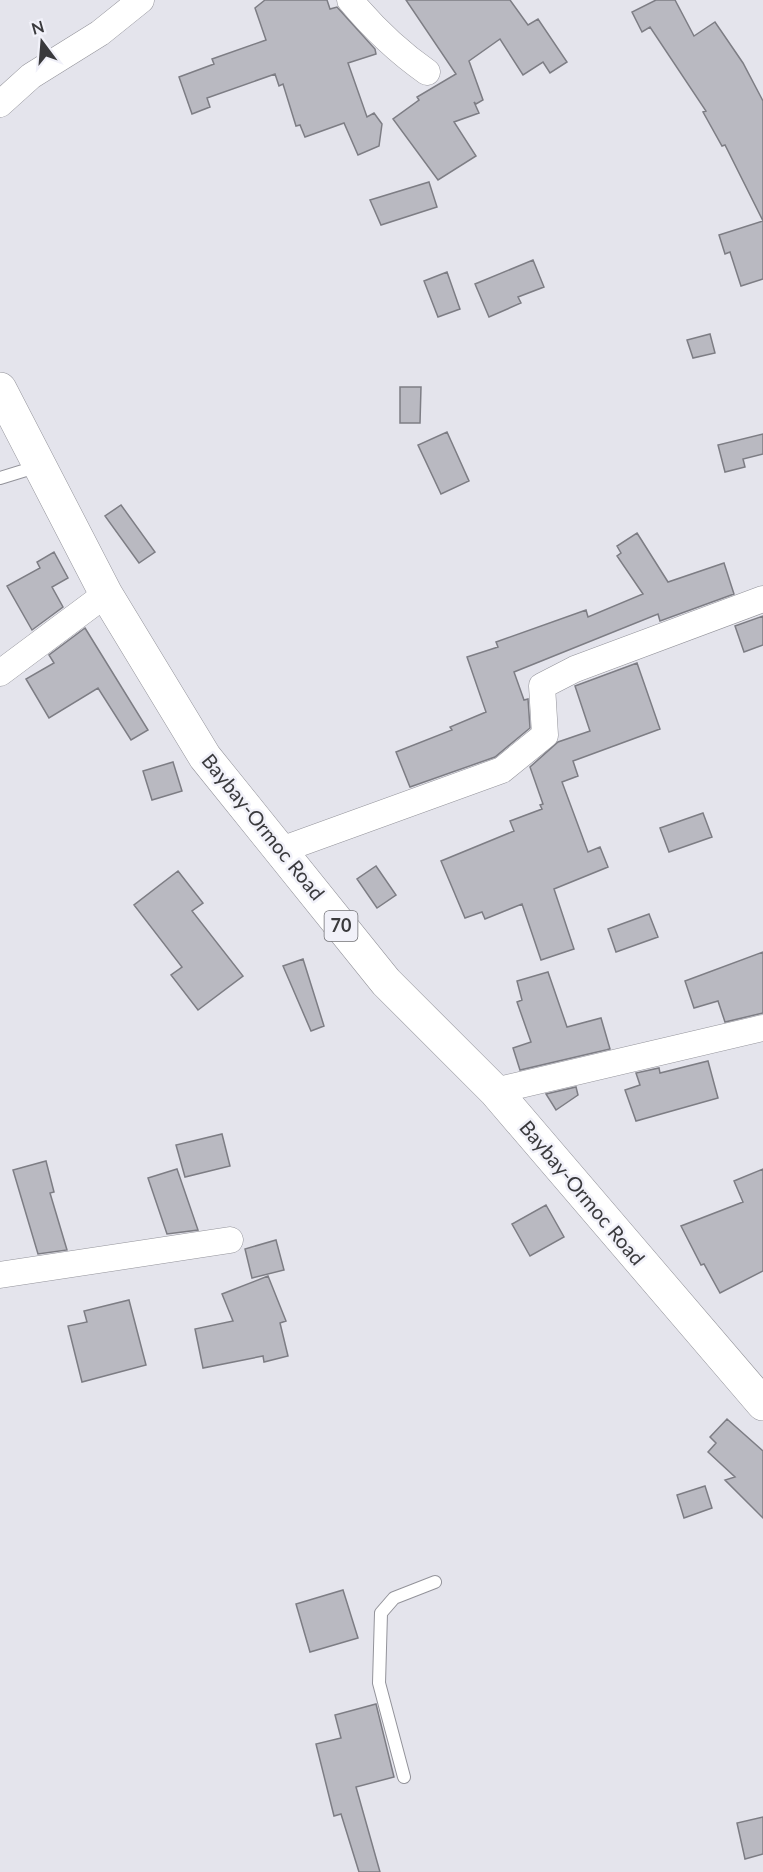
<svg xmlns="http://www.w3.org/2000/svg" width="763" height="1872" font-family="Lato,sans-serif">
<style>
.building{fill:#b9b9c1;stroke:#7d7d84;stroke-width:1.5}
.lines{fill:none;stroke-linecap:round;stroke-linejoin:round}
.service-casing{stroke:#93939a;stroke-width:14}
.minor-casing{stroke:#93939a;stroke-width:27}
.trunk-casing{stroke:#93939a;stroke-width:34}
.service{stroke:#fff;stroke-width:12}
.minor{stroke:#fff;stroke-width:26}
.trunk{stroke:#fff;stroke-width:33}
.labels{text-anchor:middle;stroke-width:5;stroke-linejoin:round;paint-order:stroke}
.shield{fill:#f1f1f9;stroke:#717175;stroke-width:1.5}
.shield-label{font-size:18px;font-weight:bold;fill:#3a3a3d}
.street-label{font-size:20px;fill:#3a3a3d;stroke:#f1f1f9}
</style>
<rect width="100%" height="100%" fill="#e4e4ec"/>
<!-- building -->
<path class="building" d="M265 0H327L330 9 337 7 375 49 376 54 348 63 367 117 374 113 382 124 379 146 358 155 344 123 305 137 300 125 296 126 283 84 279 86 275 74 207 98 210 107 192 114 179 77 214 64 212 59 266 40 255 8Z
M406 0H510L528 25 538 19 567 62 550 73 543 62 523 75 500 39 469 61 483 100 476 104 474 102 479 113 454 122 476 156 438 180 393 119 419 100 417 97 456 74Z
M656 0H675L694 36 715 22 743 63 763 101V279L741 286 730 252 725 254 719 235 763 221 725 145 722 146 703 112 706 111 650 27 642 32 632 12Z
M429 182 437 207 381 225 370 200Z
M533 260 544 287 518 297 521 303 489 317 475 284Z
M447 272 460 309 438 317 424 281Z
M710 334 715 353 693 358 687 340Z
M400 387H421L420 423H400Z
M447 432 469 481 441 494 418 445Z
M763 434V454L743 459 745 467 725 472 718 445Z
M121 505 155 552 139 563 105 516Z
M637 533 668 582 724 563 734 594 660 621 658 614 514 672 524 700 528 699 530 728 495 757 410 787 396 752 452 730 450 727 486 712 467 657 498 647 496 642 586 610 588 617 643 594 617 556 621 553 617 546Z
M54 552 68 578 52 587 63 607 32 630 7 586 40 568 37 562Z
M763 616V645L744 652 735 626Z
M85 628 148 730 131 740 98 688 49 718 26 679 54 663 49 655Z
M637 663 660 729 573 761 578 776 562 782 588 852 600 847 608 867 554 889 574 949 541 960 522 904 485 919 482 912 465 918 441 861 514 831 510 821 542 809 540 805 543 804 530 767 558 742 590 731 575 686Z
M173 762 182 791 152 800 143 771Z
M703 813 712 837 669 852 660 828Z
M376 866 396 895 377 908 357 879Z
M178 871 203 903 192 911 243 976 198 1010 171 975 182 967 134 905Z
M649 914 658 937 616 952 608 929Z
M763 952V1013L725 1022 718 1001 694 1008 685 981Z
M303 959 324 1026 311 1031 283 966Z
M548 972 567 1027 601 1018 610 1049 520 1070 513 1048 531 1042 517 1002 522 1000 517 981Z
M708 1061 718 1098 636 1121 625 1090 640 1085 636 1073 659 1068 660 1073Z
M576 1087 578 1095 556 1110 546 1094Z
M222 1134 230 1166 185 1177 176 1145Z
M46 1161 54 1192 50 1193 67 1250 38 1254 13 1170Z
M177 1169 198 1230 167 1234 148 1178Z
M763 1169V1271L720 1293 704 1264 701 1265 681 1226 743 1202 734 1181Z
M546 1205 564 1237 530 1256 512 1224Z
M276 1240 284 1270 252 1278 245 1249Z
M268 1276 286 1321 280 1323 288 1356 264 1362 263 1356 203 1368 195 1329 233 1321 222 1294Z
M129 1300 146 1365 82 1382 68 1326 87 1322 84 1311Z
M727 1419 763 1451V1518L725 1480 735 1477 708 1452 716 1443 710 1437Z
M705 1486 712 1508 684 1518 677 1495Z
M343 1590 358 1638 310 1652 296 1604Z
M376 1704 394 1777 356 1787 380 1872H359L341 1814 334 1816 316 1744 341 1738 335 1715Z
M763 1817V1854L745 1859 737 1823Z"/>
<g class="lines">
<!-- service casing -->
<g class="service-casing">
<path id="service" d="M0 478 39 466
M404 1777 379 1683 381 1613 394 1598 435 1582"/>
</g>
<!-- minor casing -->
<g class="minor-casing">
<path id="minor" d="M350 0C374 29 397 51 427 72
M0 104 31 76 100 33 141 0
M0 673 106 594
M281 850 502 770 545 735 542 686 575 669 763 599
M495 1091 763 1028
M0 1275 230 1240"/>
</g>
<!-- trunk casing -->
<g class="trunk-casing">
<path id="trunk" d="M0 389 106 594 205 757 386 982 495 1091 763 1404"/>
</g>
<!-- service -->
<use href="#service" class="service"/>
<!-- minor -->
<use href="#minor" class="minor"/>
<!-- trunk -->
<use href="#trunk" class="trunk"/>
</g>
<g class="labels">
<!-- shield labels -->
<rect class="shield" x="324.5" y="911" width="33" height="30" rx="4.5"/>
<g class="shield-label">
<text x="341" y="932">70</text>
</g>
<!-- street labels -->
<g class="street-label">
<text transform="translate(263 827) rotate(51)" y="7">Baybay-Ormoc Road</text>
<text transform="translate(582 1193) rotate(50)" y="7">Baybay-Ormoc Road</text>
</g>
</g>
<!-- north arrow -->
<g transform="translate(42 42) rotate(344)" stroke="#f1f1f9" stroke-width="4.5" paint-order="stroke">
<path d="M0-4.5L10 22L0 15L-10 22Z" fill="#3a3a3d"/>
<text y="-9" font-size="16" font-weight="bold" text-anchor="middle" fill="#3a3a3d">N</text>
</g>
</svg>
